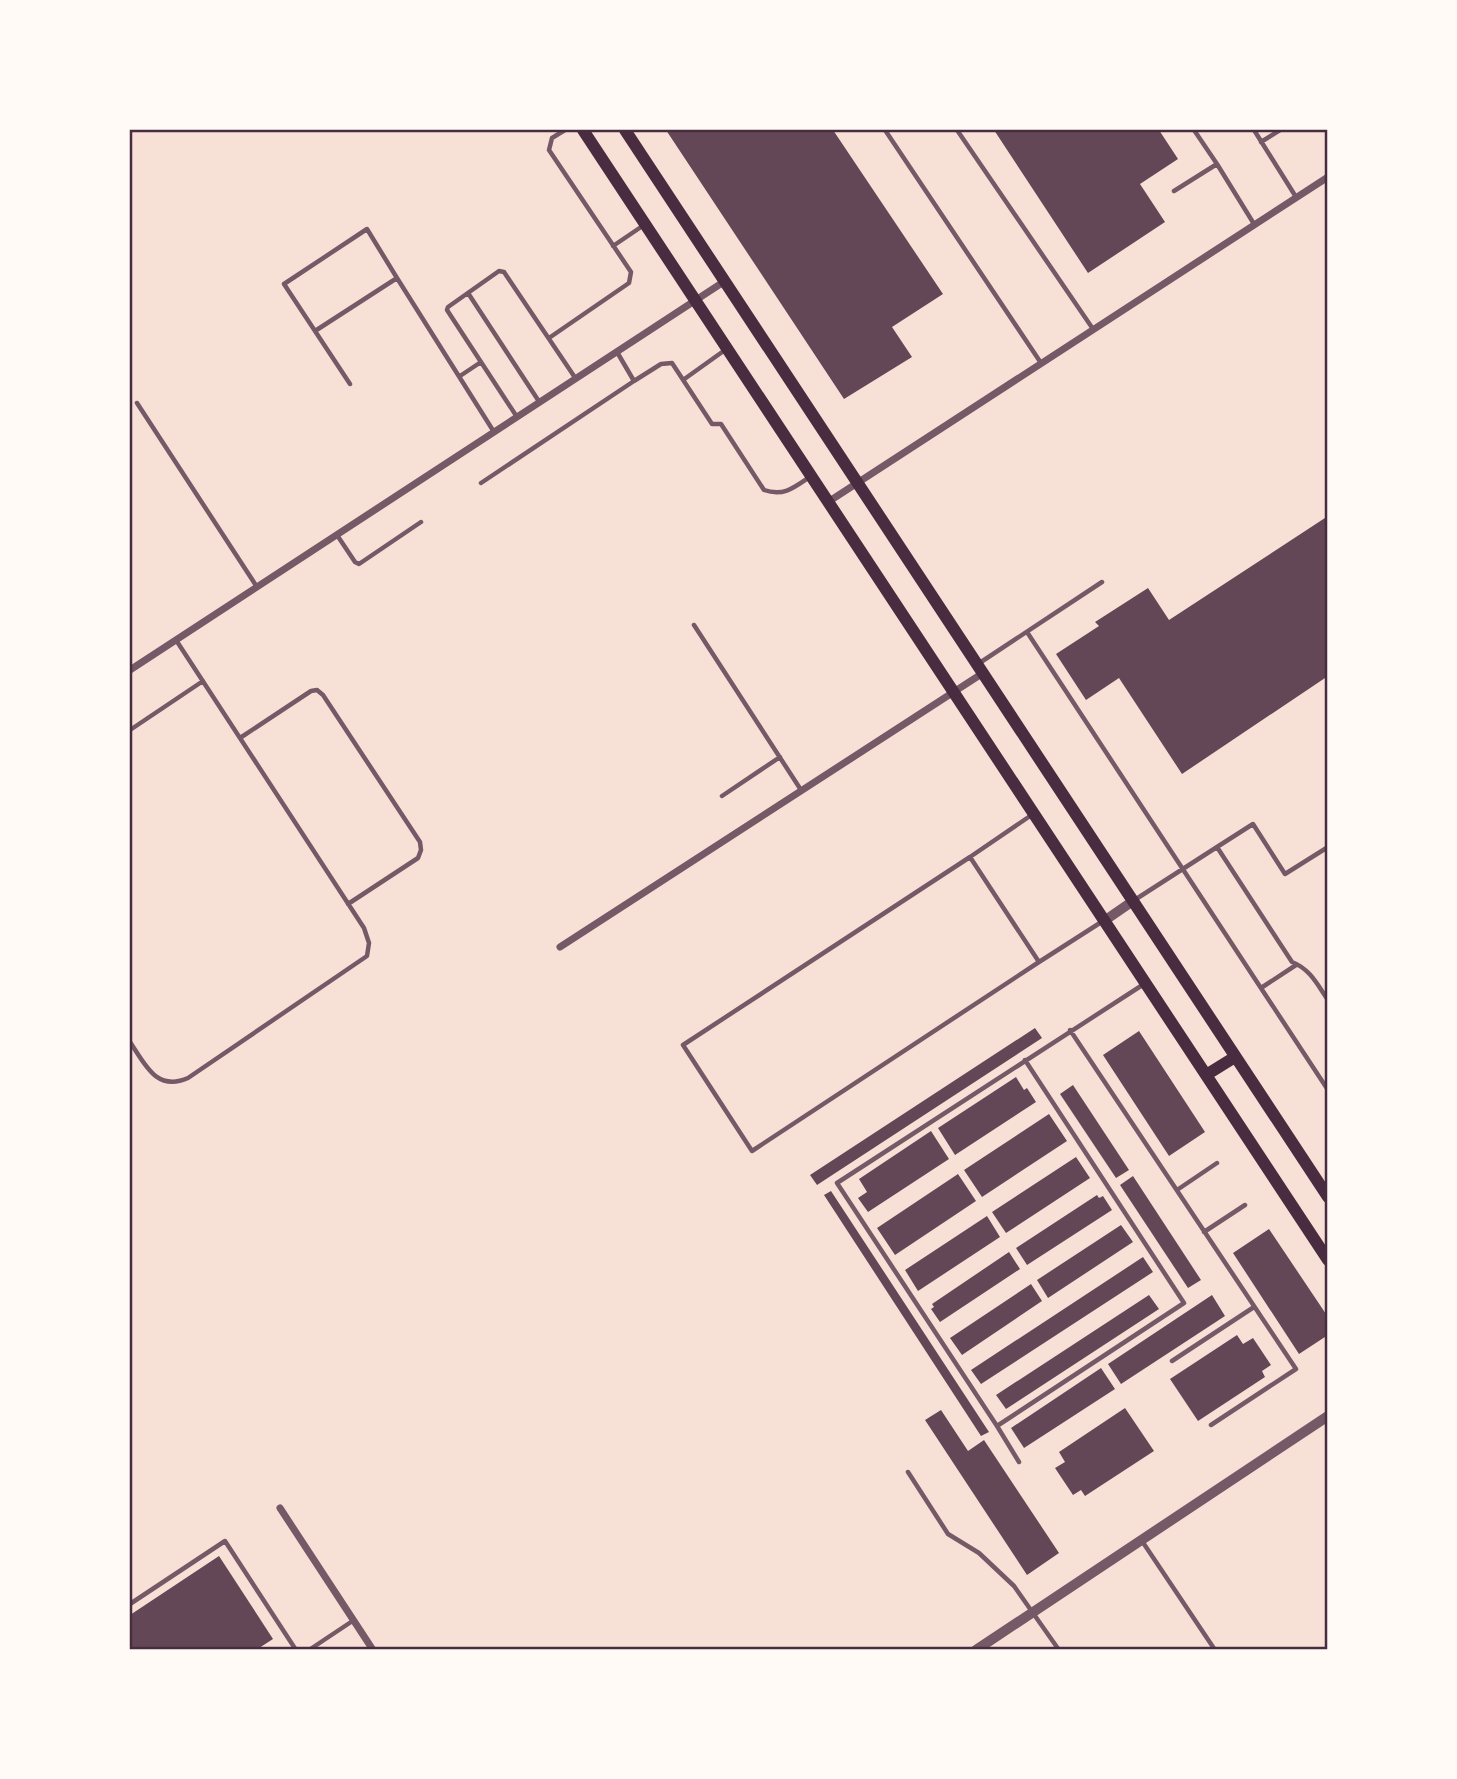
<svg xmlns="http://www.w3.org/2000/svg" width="1457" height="1779" font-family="Mulish,sans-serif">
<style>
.building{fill:#644757}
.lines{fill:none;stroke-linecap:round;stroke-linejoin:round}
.service{stroke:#755966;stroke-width:4.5}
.minor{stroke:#755966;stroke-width:7}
.tertiary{stroke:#755966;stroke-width:10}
.secondary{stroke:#4a2c40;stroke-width:12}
.neatline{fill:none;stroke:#4a2c40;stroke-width:2.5}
</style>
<rect width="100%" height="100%" fill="#f7e1d7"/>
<!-- building -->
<path class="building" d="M666 130H833L943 294 892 327 912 357 844 399Z
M994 130H1159L1178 159 1140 184 1165 222 1088 273Z
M1328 516V676L1182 774 1119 678 1086 700 1056 654 1099 626 1095 622 1148 588 1169 620Z
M1035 1028 1042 1038 817 1185 810 1175Z
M1139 1031 1205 1132 1169 1156 1103 1055Z
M1016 1077 1024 1090 1027 1088 1036 1102 955 1155 938 1128Z
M1073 1085 1129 1170 1116 1178 1060 1094Z
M1049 1114 1067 1141 982 1197 964 1170Z
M931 1131 949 1159 868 1212 858 1198 867 1192 859 1179Z
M1076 1157 1090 1178 1006 1233 992 1212Z
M958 1174 976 1201 895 1255 877 1228Z
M1133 1176 1201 1280 1188 1288 1120 1185Z
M831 1191 989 1432 981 1436 824 1195Z
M1097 1195 1099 1198 1103 1196 1112 1210 1027 1265 1016 1248Z
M987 1216 1000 1237 918 1291 905 1270Z
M1121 1225 1133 1242 1048 1298 1037 1280Z
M1269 1229 1328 1317V1335L1299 1354 1233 1253Z
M1009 1252 1020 1269 940 1322 931 1309 934 1307 932 1304Z
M1143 1257 1153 1272 981 1384 971 1370Z
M1031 1284 1042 1301 962 1355 950 1338Z
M1149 1295 1159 1309 1006 1409 996 1395Z
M1212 1295 1225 1316 1121 1384 1108 1364Z
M1237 1335 1243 1344 1253 1338 1271 1365 1262 1371 1265 1377 1198 1421 1170 1379Z
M1101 1368 1115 1389 1024 1448 1011 1428Z
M1125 1408 1154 1451 1085 1496 1081 1490 1073 1495 1055 1468 1065 1462 1059 1452Z
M941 1410 968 1451 984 1440 1059 1553 1027 1575 925 1420Z
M219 1556 273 1639 256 1650H130V1615Z"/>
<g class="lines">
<!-- service -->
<path class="service" d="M885 130 1041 363
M957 130 1093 329
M1194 130 1217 164
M1254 130 1296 197
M1261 142 1280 130
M1174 191 1217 164 1254 224
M613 246 644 225
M397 278 367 229 284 284 315 331 397 278 494 432
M468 293 540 403
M315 331 350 384
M549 338 629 283 631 272 549 150 552 138 565 130
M460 376 481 362
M683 380 725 350
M634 381 661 364 672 363 712 424H721L764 490C784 497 795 487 811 476
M137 403 257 587
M517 417 447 310 448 307 499 271 504 272 576 379
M481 483 634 381 617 352
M337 535 355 562 359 564 421 522
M694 625 801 790
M1027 632 1328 1090
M978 664 1102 582
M130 730 203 681
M240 738 311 691 317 690 323 695 420 842 421 850 418 858 348 904
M722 796 780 757
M1033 814 970 857 1039 962 1103 921
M1217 847 1253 824 1285 874 1328 847
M970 857 683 1045 752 1151 1039 962
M1133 901 1217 847 1292 962C1310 969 1317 984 1328 1000
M1261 988 1296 965
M1070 1030 1296 1369 1211 1425
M130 1042C145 1064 156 1092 188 1078L367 956 369 943 364 928 176 640
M1025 1060 1184 1303 997 1426 837 1183 1144 984
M1177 1190 1217 1163
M1204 1232 1245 1205
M1172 1361 1254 1307
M997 1426 1019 1462
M908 1472 948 1534 979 1553 1014 1586 1059 1650
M1142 1541 1215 1650
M130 1604 225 1541 296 1650
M309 1650 354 1620"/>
<!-- minor -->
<path class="minor" d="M828 502 1328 177
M130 670 725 281
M560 947 983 673
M280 1508 373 1650"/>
<!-- tertiary -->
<path class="tertiary" d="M1104 921 1133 901
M976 1650 1328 1416"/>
<!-- secondary -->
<path class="secondary" d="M583 130 1328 1260
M625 130 1328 1197
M1206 1075 1235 1057"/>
</g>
<!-- border -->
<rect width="1457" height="1779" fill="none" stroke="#fffaf5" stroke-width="262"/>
<rect x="131" y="131" width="1195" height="1517" class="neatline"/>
</svg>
